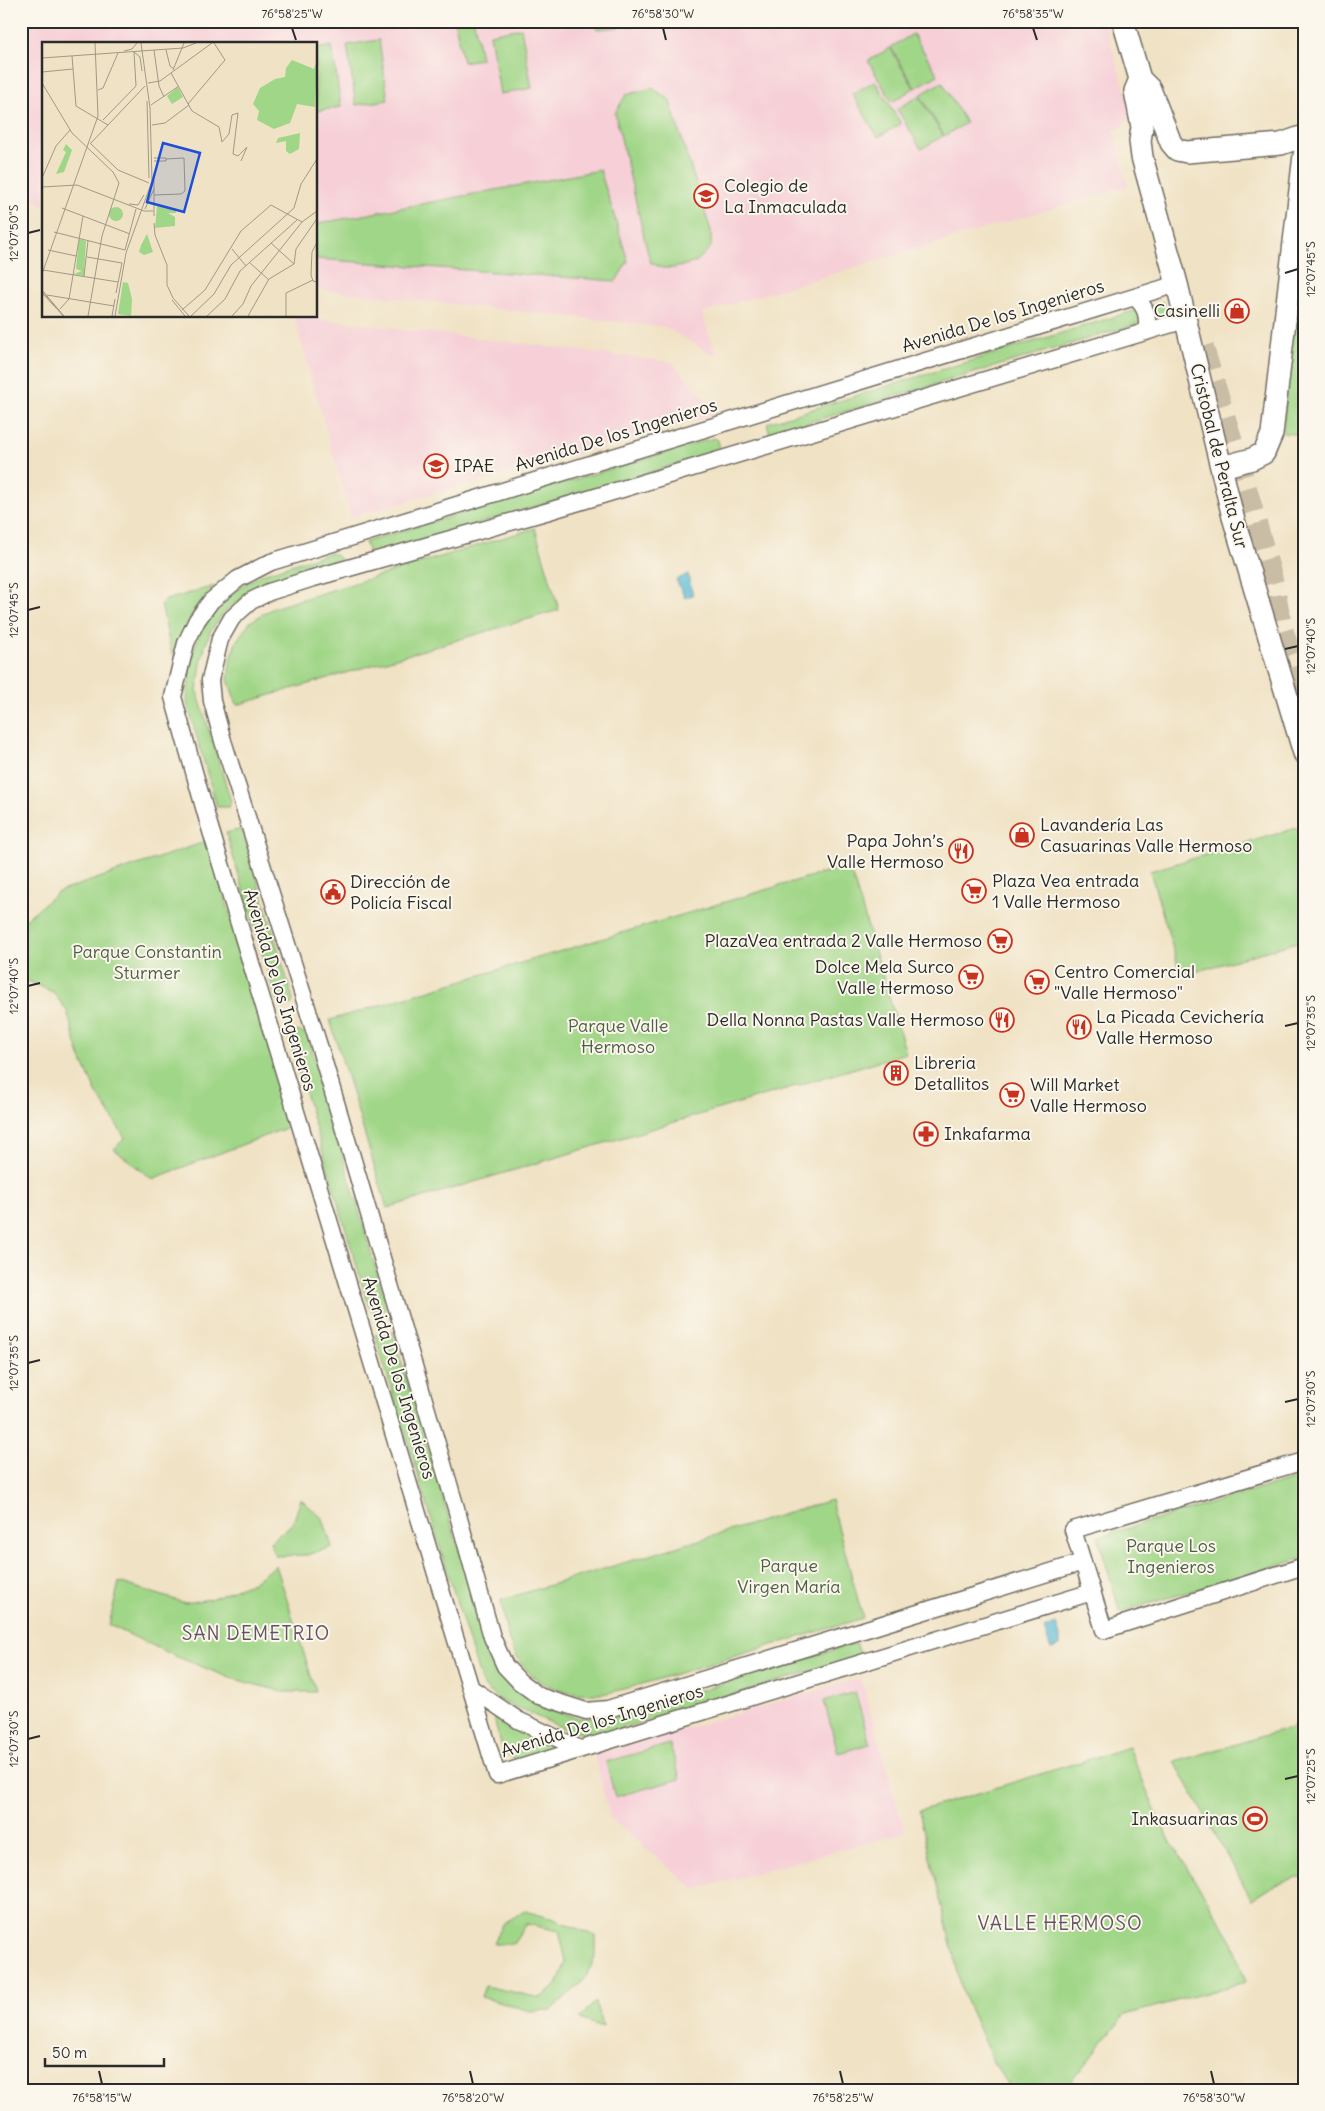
<svg xmlns="http://www.w3.org/2000/svg" width="1325" height="2111" font-family="Delius,sans-serif">
<style>
.built{fill:#f6cfd7}
.green{fill:#a0d687;stroke:#668059}
.water{fill:#52b6d1;stroke:#3e707e}
.lines{fill:none;stroke-linecap:round;stroke-linejoin:round}
.highway-tunnel{stroke:#c9bda5;stroke-width:25;stroke-dasharray:25 12;stroke-linecap:butt}
.minor-casing{stroke:#706b61;stroke-width:19}
.major-casing{stroke:#706b61;stroke-width:24}
.minor{stroke:#fff;stroke-width:16}
.major{stroke:#fff;stroke-width:21}
.ticks{fill:none;stroke:#2b2b2b;stroke-width:2}
.labels{text-anchor:middle;stroke-width:4;stroke-linejoin:round;paint-order:stroke}
.poi-label{font-size:18px;fill:#2b2b2b;stroke:#fbf7ec;text-anchor:start}
.street-label{font-size:18px;fill:#2b2b2b;stroke:#fbf7ec}
.park-label{font-size:18px;fill:#4e5e47;stroke:#fbf7ec}
.neighbourhood-label{font-size:19px;letter-spacing:1px;fill:#635464;stroke:#fbf7ec}
.inset-road{fill:none;stroke:#a19987;stroke-width:1}
.view{fill:#1d4ed8;fill-opacity:0.15;stroke:#1d4ed8;stroke-width:2.5}
.inset-edge{fill:none;stroke:#2b2b2b;stroke-width:2.5}
.neatline{fill:none;stroke:#2b2b2b;stroke-width:2}
.ticks-label{font-size:12px;text-anchor:middle;fill:#2b2b2b}
</style>
<rect width="100%" height="100%" fill="#fbf7ec"/>
<filter id="ink" filterUnits="userSpaceOnUse"><feTurbulence type="fractalNoise" baseFrequency=".02" numOctaves="2"/><feDisplacementMap in="SourceGraphic" scale="10" xChannelSelector="R" yChannelSelector="G"/><feConvolveMatrix kernelMatrix="1 2 1 2 8 2 1 2 1" color-interpolation-filters="sRGB"/></filter>
<filter id="wash" filterUnits="userSpaceOnUse"><feTurbulence type="fractalNoise" baseFrequency=".0096" numOctaves="4" result="noise"/><feDisplacementMap in="SourceGraphic" scale="20" xChannelSelector="R" yChannelSelector="G"/><feGaussianBlur stdDeviation="1.12" result="paint"/><feColorMatrix in="noise" values="0 0 0 0 0 0 0 0 0 0 0 0 0 0 0 0 0 1.4 0 .05"/><feComposite in="paint" operator="in"/></filter>
<g filter="url(#wash)">
<rect width="100%" height="100%" fill="#f0e2c4"/>
<!-- built -->
<path class="built" d="M21 21H1104L1130 106 1127 121 1122 127 1114 130 1128 186 702 313 717 357 665 327 316 289V44H44V206L21 187Z
M294 316 672 362 718 414 351 517Z
M861 1678 905 1832 695 1890 610 1818 594 1755Z"/>
<!-- green -->
<path class="green" d="M464 21H474L481 59 463 62 455 23Z
M594 21H658L643 25 597 29Z
M521 28 532 88 500 94 490 34Z
M913 34 938 75 915 88 891 47Z
M379 40 388 100 356 105 347 45Z
M332 46 341 107 316 111V49Z
M890 48 914 88 892 102 868 61Z
M875 81 901 124 878 137 852 94Z
M942 82 966 123 944 136 920 95Z
M652 88 669 99 711 231V247L696 262 674 268H662L650 262 615 113 626 95Z
M919 96 943 136 921 149 897 109Z
M600 170 628 261 616 281 316 259V224Z
M1304 234V435L1283 433 1291 324Z
M1163 302 1167 315 770 434 767 423Z
M714 438 718 440 720 449 718 452 370 556 365 542Z
M535 528 559 610 237 705 228 680 231 656 237 640 250 622 273 608Z
M329 553 335 554 340 559 336 565 257 587 225 611 210 632 202 657 197 691 231 801 229 807H217L187 703 190 662 200 631 212 614 237 589 262 574Z
M214 586 198 605 172 655 161 604 166 600Z
M1304 826V940L1181 976 1150 871Z
M242 829 293 999 292 1004 283 1007 276 998 226 833Z
M208 841 294 1125 152 1179 114 1149 125 1138 96 1092 79 1054 67 1011 53 992 21 978V923L58 892Z
M849 865 906 1053 387 1208 330 1020Z
M300 1031 308 1036 386 1304 385 1309 381 1313H375L369 1307 289 1039 293 1033Z
M392 1332 488 1645 517 1692 548 1709 579 1718 615 1716 856 1643 861 1656 600 1735 572 1732 499 1700 482 1684 375 1335Z
M1304 1476V1558L1120 1612 1098 1537Z
M301 1499 323 1519 332 1547 307 1555 275 1556 270 1542 293 1523Z
M831 1500 863 1618 632 1687C621 1689 609 1694 598 1694 560 1695 526 1683 511 1645 505 1632 504 1615 501 1600Z
M276 1565 316 1692H284L230 1678 175 1656 109 1625 119 1582 185 1603 210 1599 253 1582Z
M855 1692 870 1744 838 1753 824 1701Z
M493 1713 558 1748 518 1760C500 1758 497 1728 493 1713Z
M1304 1724V1876L1275 1885 1252 1900 1175 1762Z
M670 1744 680 1779 615 1797 606 1762Z
M1129 1747 1162 1827 1233 1942 1246 1982 1125 2015 1064 2090H1012L993 2062 963 1994 919 1811Z
M525 1911 554 1919 596 1936V1956L584 1980 552 2010 530 2011 481 1997 485 1986 540 1998 557 1985 566 1961 559 1931 527 1924 513 1944H494L502 1924Z
M595 2002 603 2027 579 2019Z"/>
<!-- water -->
<path class="water" d="M688 574 693 595 685 598 676 580Z
M1056 1624 1060 1635V1646L1051 1649 1044 1629Z"/>
</g>
<g filter="url(#ink)">
<g class="lines">
<!-- highway-tunnel -->
<path class="highway-tunnel" d="M1201 347 1237 462 1272 585 1280 628 1297 680 1304 691"/>
<!-- minor casing -->
<g class="minor-casing">
<path id="minor" d="M1135 297C1146 307 1149 317 1146 332
M1304 1461 1073 1530 1104 1630 1304 1566
M1083 1562 608 1709 586 1711 539 1696 520 1682 505 1666 492 1637 456 1508 321 1052 223 741 212 701 210 680 220 639 232 618 251 601 269 592 310 579 549 511 1185 320
M1092 1592 497 1775 207 818 173 697 186 643 197 620 211 601 238 579 271 562 1177 284
M471 1688 518 1720 580 1749"/>
</g>
<!-- major casing -->
<g class="major-casing">
<path id="major" d="M1123 21 1140 79 1135 91 1142 127 1140 141 1142 157 1177 284 1233 517 1304 753
M1140 79 1150 89 1171 143 1177 150 1187 152 1281 144 1304 136
M1222 467 1252 459 1264 453 1272 434 1304 155"/>
</g>
<!-- minor -->
<use href="#minor" class="minor"/>
<!-- major -->
<use href="#major" class="major"/>
</g>
</g>
<!-- ticks -->
<path class="ticks" d="M292 28 296 40M663 28 666 40M1033 28 1037 40M28 233 40 230M1285 273 1298 269M28 610 40 607M1285 649 1298 646M28 986 40 983M1285 1026 1298 1023M28 1363 40 1360M1285 1402 1298 1399M28 1739 40 1736M1285 1779 1298 1776M99 2071 102 2084M470 2071 473 2084M840 2071 843 2084M1211 2071 1214 2084"/>
<!-- icons -->
<defs>
<g id="school-ring" transform="scale(1.25)"><circle r="9.5" fill="#fbf7ec" stroke="#c8321e" stroke-width="1.5"/><path d="M0-5L7-2L0 1L-7-2ZM-4 1L0 2.5L4 1V4Q0 6-4 4Z" fill="#c8321e"/></g>
<g id="shop-ring" transform="scale(1.25)"><circle r="9.5" fill="#fbf7ec" stroke="#c8321e" stroke-width="1.5"/><path d="M-5-2.5h2.3a2.7 3.5 0 0 1 5.4 0H5L5.5 6h-11ZM-1.5-2.5h3a1.5 2.3 0 0 0-3 0Z" fill="#c8321e"/></g>
<g id="restaurant-ring" transform="scale(1.25)"><circle r="9.5" fill="#fbf7ec" stroke="#c8321e" stroke-width="1.5"/><path d="M-5-6h1v4h1v-4h1v4h1v-4h1v5L-1.5 .5V6h-2V.5L-5-1ZM5-6V6H3V1.5H1.5Q1.5-4 5-6Z" fill="#c8321e"/></g>
<g id="supermarket-ring" transform="scale(1.25)"><circle r="9.5" fill="#fbf7ec" stroke="#c8321e" stroke-width="1.5"/><path d="M-6-5.5h2.5l.6 2H6L4.5 2H-2.5L-4.4-4H-6ZM-1.5 3.2a1.3 1.3 0 1 0 .1 0ZM3 3.2a1.3 1.3 0 1 0 .1 0Z" fill="#c8321e"/></g>
<g id="civic-ring" transform="scale(1.25)"><circle r="9.5" fill="#fbf7ec" stroke="#c8321e" stroke-width="1.5"/><path d="M-.6-6.5H3V-4.5H.6V-3L4-1V1h2V6H-6V1h2V-1L-.6-3ZM-1.2 2.5V6h2.4V2.5Z" fill="#c8321e"/></g>
<g id="building-ring" transform="scale(1.25)"><circle r="9.5" fill="#fbf7ec" stroke="#c8321e" stroke-width="1.5"/><path d="M-4-6H4V6H1V3H-1V6H-4ZM-2.5-4.3h1.7v1.8h-1.7ZM.8-4.3h1.7v1.8H.8ZM-2.5-1h1.7V.8h-1.7ZM.8-1h1.7V.8H.8Z" fill="#c8321e"/></g>
<g id="pharmacy-ring" transform="scale(1.25)"><circle r="9.5" fill="#fbf7ec" stroke="#c8321e" stroke-width="1.5"/><path d="M-2-6h4v4h4v4h-4v4h-4v-4h-4v-4h4Z" fill="#c8321e"/></g>
<g id="stadium-ring" transform="scale(1.25)"><circle r="9.5" fill="#fbf7ec" stroke="#c8321e" stroke-width="1.5"/><path d="M0-5a6.5 5 0 1 0 0 10a6.5 5 0 1 0 0-10ZM-3.5-1.8h7v3.6h-7Z" fill="#c8321e"/></g>
</defs>
<g fill-rule="evenodd">
<use href="#school-ring" x="706" y="196"/>
<use href="#shop-ring" x="1237" y="311"/>
<use href="#school-ring" x="436" y="466"/>
<use href="#shop-ring" x="1022" y="835"/>
<use href="#restaurant-ring" x="961" y="851"/>
<use href="#supermarket-ring" x="974" y="891"/>
<use href="#civic-ring" x="333" y="892"/>
<use href="#supermarket-ring" x="1000" y="941"/>
<use href="#supermarket-ring" x="971" y="977"/>
<use href="#supermarket-ring" x="1037" y="982"/>
<use href="#restaurant-ring" x="1002" y="1020"/>
<use href="#restaurant-ring" x="1079" y="1027"/>
<use href="#building-ring" x="896" y="1073"/>
<use href="#supermarket-ring" x="1012" y="1095"/>
<use href="#pharmacy-ring" x="926" y="1134"/>
<use href="#stadium-ring" x="1255" y="1819"/>
</g>
<g class="labels">
<!-- poi labels -->
<g class="poi-label">
<text x="724" y="192">Colegio de<tspan x="724" dy="21">La Inmaculada</tspan></text>
<text x="1220" y="317" text-anchor="end">Casinelli</text>
<text x="454" y="472">IPAE</text>
<text x="1040" y="831">Lavandería Las<tspan x="1040" dy="21">Casuarinas Valle Hermoso</tspan></text>
<text x="944" y="847" text-anchor="end">Papa John’s<tspan x="944" dy="21">Valle Hermoso</tspan></text>
<text x="992" y="887">Plaza Vea entrada<tspan x="992" dy="21">1 Valle Hermoso</tspan></text>
<text x="350" y="888">Dirección de<tspan x="350" dy="21">Policía Fiscal</tspan></text>
<text x="982" y="947" text-anchor="end">PlazaVea entrada 2 Valle Hermoso</text>
<text x="954" y="973" text-anchor="end">Dolce Mela Surco<tspan x="954" dy="21">Valle Hermoso</tspan></text>
<text x="1054" y="978">Centro Comercial<tspan x="1054" dy="21">"Valle Hermoso"</tspan></text>
<text x="1096" y="1023">La Picada Cevichería<tspan x="1096" dy="21">Valle Hermoso</tspan></text>
<text x="984" y="1026" text-anchor="end">Della Nonna Pastas Valle Hermoso</text>
<text x="914" y="1069">Libreria<tspan x="914" dy="21">Detallitos</tspan></text>
<text x="1030" y="1091">Will Market<tspan x="1030" dy="21">Valle Hermoso</tspan></text>
<text x="944" y="1140">Inkafarma</text>
<text x="1238" y="1825" text-anchor="end">Inkasuarinas</text>
</g>
<!-- street labels -->
<g class="street-label">
<text transform="translate(1003 316) rotate(-17)" y="6">Avenida De los Ingenieros</text>
<text transform="translate(616 435) rotate(-17)" y="6">Avenida De los Ingenieros</text>
<text transform="translate(1219 456) rotate(76)" y="6">Cristobal de Peralta Sur</text>
<text transform="translate(280 990) rotate(73)" y="6">Avenida De los Ingenieros</text>
<text transform="translate(399 1378) rotate(73)" y="6">Avenida De los Ingenieros</text>
<text transform="translate(602 1721) rotate(-17)" y="6">Avenida De los Ingenieros</text>
</g>
<!-- park labels -->
<g class="park-label">
<text x="147" y="958">Parque Constantin<tspan x="147" dy="21">Sturmer</tspan></text>
<text x="618" y="1032">Parque Valle<tspan x="618" dy="21">Hermoso</tspan></text>
<text x="1171" y="1552">Parque Los<tspan x="1171" dy="21">Ingenieros</tspan></text>
<text x="789" y="1572">Parque<tspan x="789" dy="21">Virgen María</tspan></text>
</g>
<!-- neighbourhood labels -->
<g class="neighbourhood-label">
<text x="256" y="1640">SAN DEMETRIO</text>
<text x="1060" y="1930">VALLE HERMOSO</text>
</g>
</g>
<!-- overview -->
<g transform="translate(42 42)">
<rect width="275" height="275" fill="#f0e2c4"/>
<path d="M275 17 273 65 255 62 248 81 232 87 215 78 217 69 211 62 218 46 233 37 243 35 244 26 250 18 272 27ZM136 45 141 55 130 62 125 54ZM258 91 257 107 248 112 244 109V99L234 101 236 96ZM24 102 30 108 22 130 14 132 24 110 21 108ZM115 164 134 168V171H126L133 175V184L113 186ZM67 172a7 7 0 1 1 14 0a7 7 0 1 1-14 0ZM105 192 111 210 102 213 97 210 99 203 90 200 99 203ZM37 197 44 199 42 234 31 232 40 229 34 227ZM81 240 86 241 90 257 89 274 76 272Z" fill="#a0d687"/>
<path class="inset-road" d="M112 8 117 44 122 55M124 8 128 24 132 27M82 9 90 7 95 1M92 10 98 15 100 29M30 14 34 64 66 83M0 16 141 6 154 1M131 28 142 1M0 30 31 27M129 31 150 69 177 85 180 100 187 92 190 73 196 71 191 112 196 114 205 105M0 41 30 91 71 130 77 141 60 194 46 274M106 41 118 39 170 1M56 48 61 46 76 11M105 59 107 136M146 62 183 18 172 1M109 63 137 44M61 78 94 44 92 10M110 83 123 81 147 63M48 102 103 44M49 102 76 128 107 141M112 116H124V119H112M199 119 205 105M0 136 14 104 28 88M112 138V174M0 145 35 143 102 169H111M112 153 139 152 143 149 142 116 124 117M87 162 96 163 102 153M20 166 88 192M103 167 112 147M275 172V200M112 181 113 193 125 223V243L131 256 147 274M12 190 83 208 94 167M275 200 270 210 269 233 271 239 275 240M229 201 252 222M190 207 204 224M6 208 34 214M45 215 80 221 74 251M208 221 227 238M252 222 254 207 274 178M1 228 76 240M0 232 56 74 53 1M42 234 46 199M0 248 22 274M0 249 21 274M0 251 14 266M5 253 72 264M130 258 143 274M18 267 27 257 41 174M140 268 163 248 199 189 229 163 260 180 275 169M70 274 73 257M73 274 84 211 110 139 108 66 99 1M149 274 172 252 189 223 252 166 259 142 275 117M165 274 183 257 198 229 255 178M190 274 201 262 209 244 260 180M206 274 227 237 252 222M244 274V251L271 238"/>
<path class="view" d="M121 101 158 111 142 170 105 160Z"/>
<rect width="275" height="275" class="inset-edge"/>
</g>
<!-- margin -->
<rect width="1325" height="2111" fill="none" stroke="#fbf7ec" stroke-width="55"/>
<!-- scale -->
<path d="M45 2058v8h119v-8" fill="none" stroke="#2b2b2b" stroke-width="2.5"/>
<text x="52" y="2058" font-size="15" fill="#2b2b2b" stroke="#fbf7ec" stroke-width="4" paint-order="stroke">50 m</text>
<rect x="28" y="28" width="1270" height="2056" class="neatline"/>
<g class="ticks-label">
<text x="292" y="18">76°58'25"W</text>
<text x="663" y="18">76°58'30"W</text>
<text x="1033" y="18">76°58'35"W</text>
<text transform="translate(14 233) rotate(-90)" y="4">12°07'50"S</text>
<text transform="translate(1311 269) rotate(-90)" y="4">12°07'45"S</text>
<text transform="translate(14 610) rotate(-90)" y="4">12°07'45"S</text>
<text transform="translate(1311 646) rotate(-90)" y="4">12°07'40"S</text>
<text transform="translate(14 986) rotate(-90)" y="4">12°07'40"S</text>
<text transform="translate(1311 1023) rotate(-90)" y="4">12°07'35"S</text>
<text transform="translate(14 1363) rotate(-90)" y="4">12°07'35"S</text>
<text transform="translate(1311 1399) rotate(-90)" y="4">12°07'30"S</text>
<text transform="translate(14 1739) rotate(-90)" y="4">12°07'30"S</text>
<text transform="translate(1311 1776) rotate(-90)" y="4">12°07'25"S</text>
<text x="102" y="2102">76°58'15"W</text>
<text x="473" y="2102">76°58'20"W</text>
<text x="843" y="2102">76°58'25"W</text>
<text x="1214" y="2102">76°58'30"W</text>
</g>
</svg>
